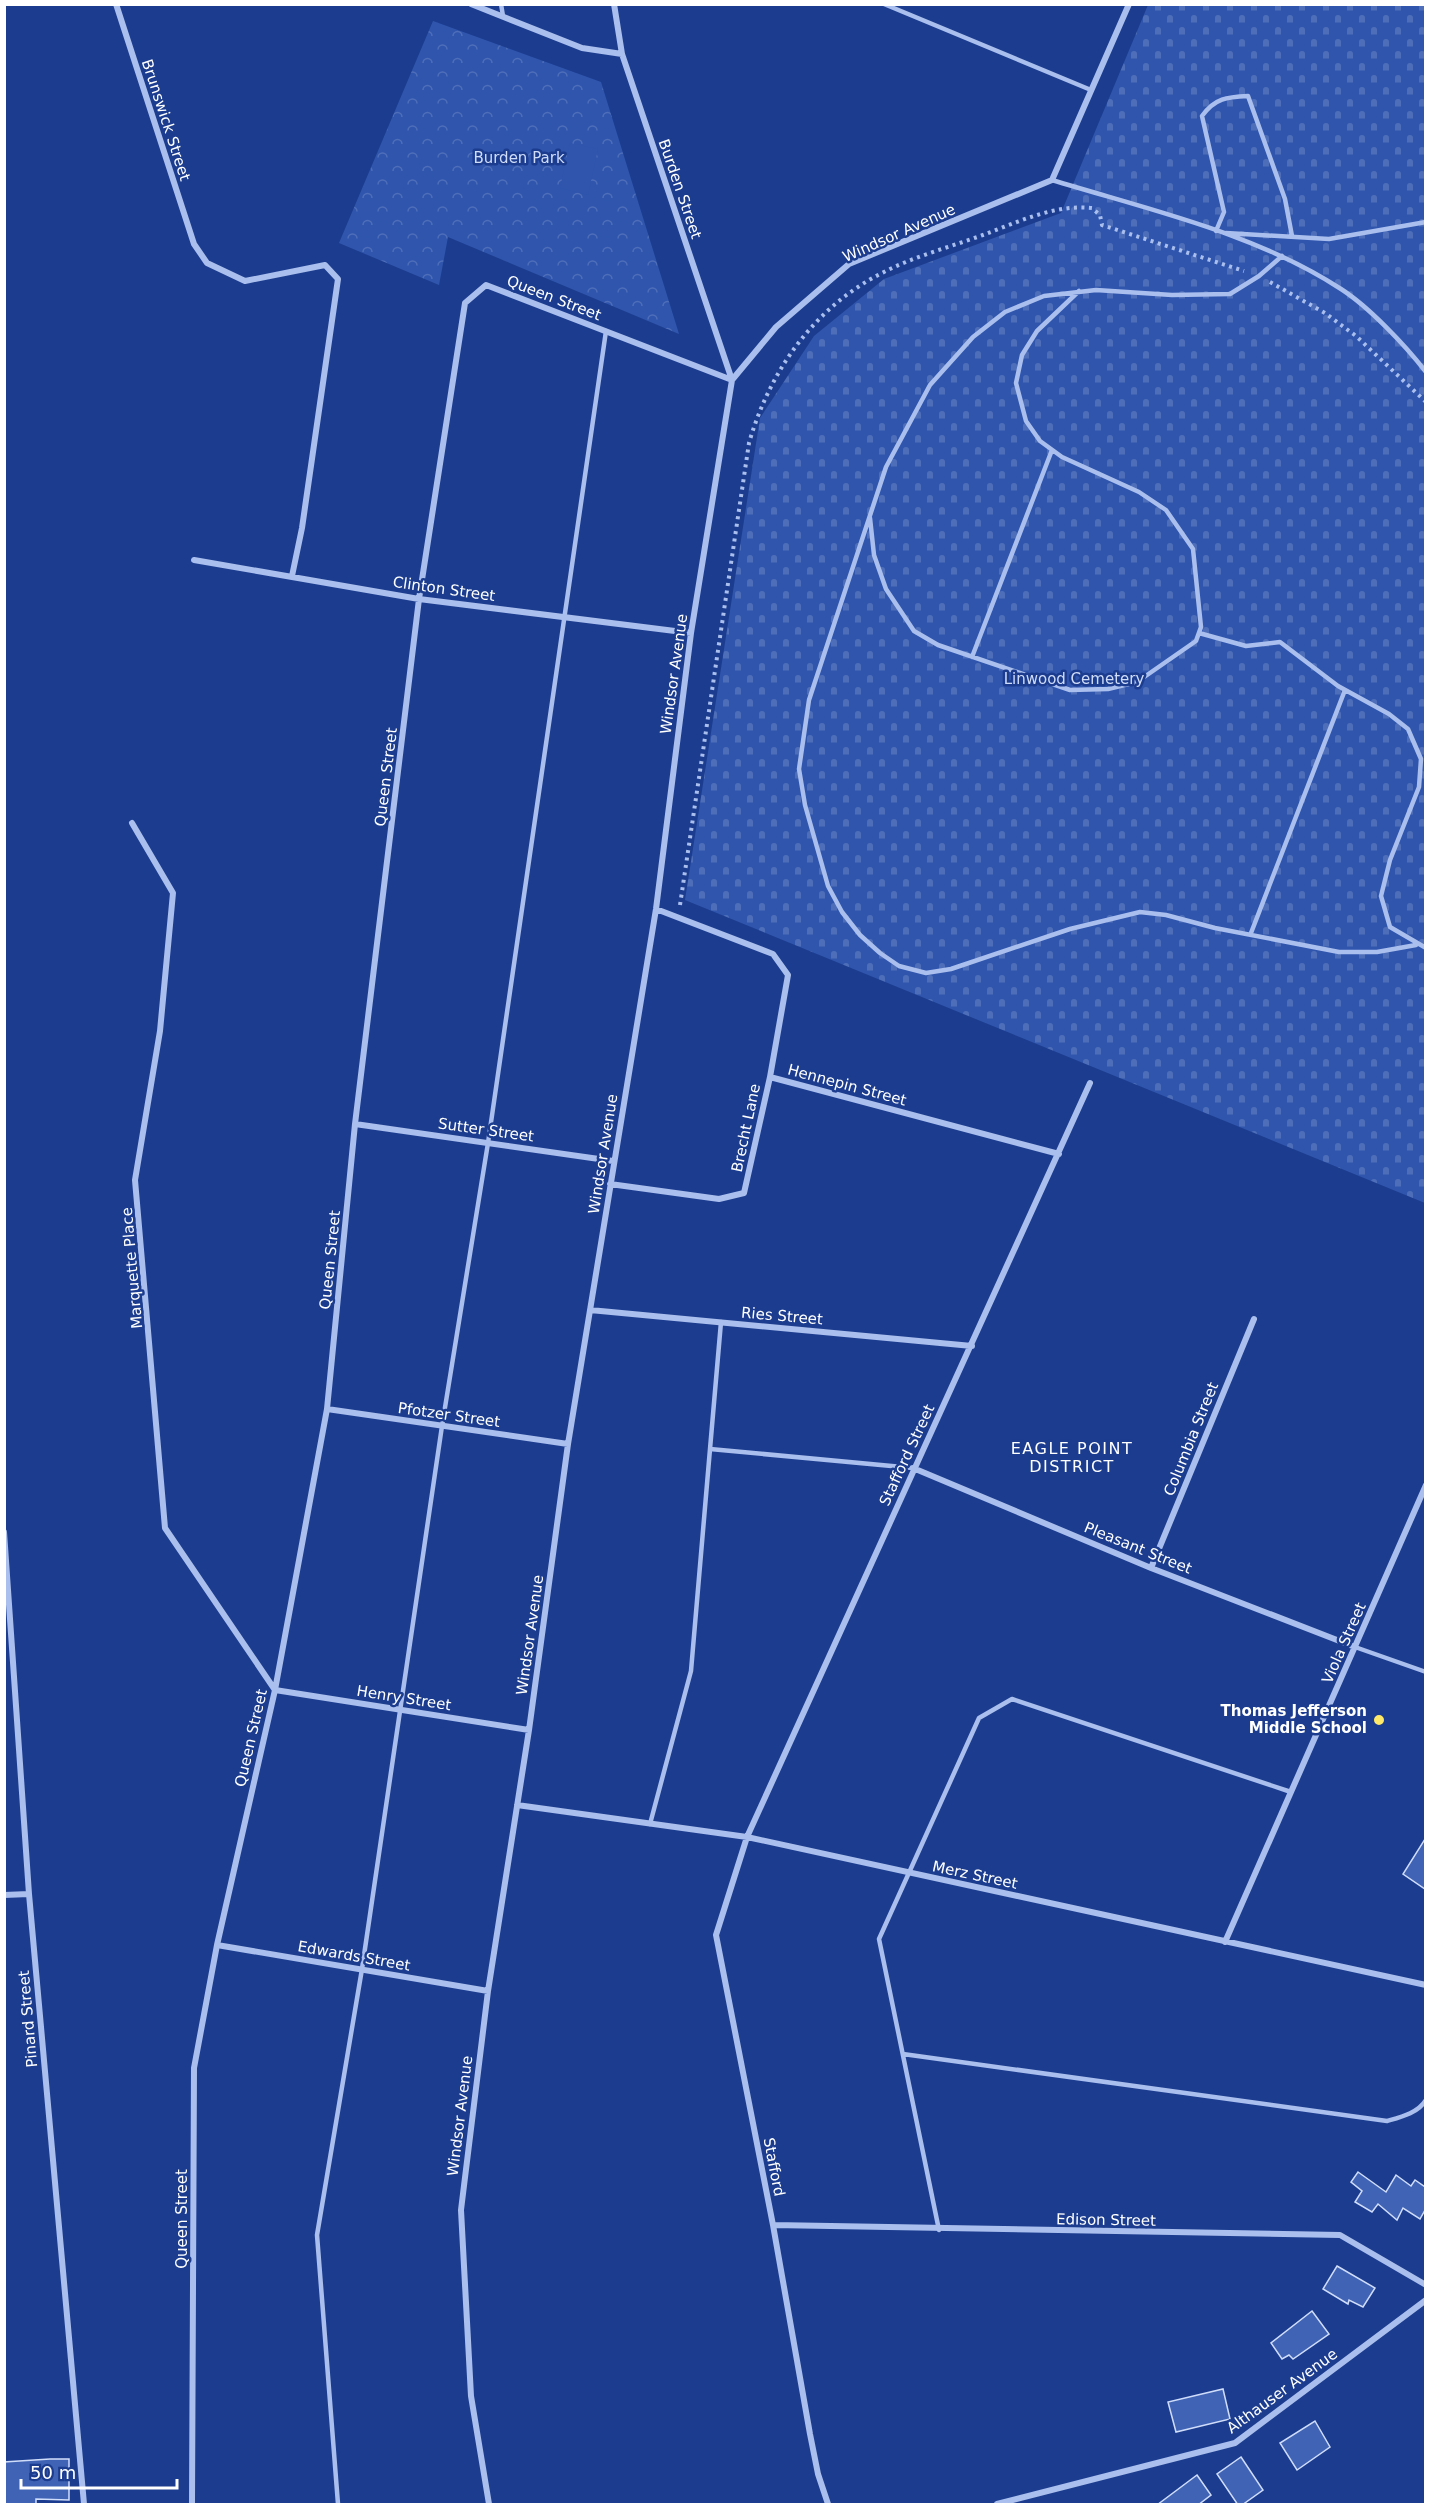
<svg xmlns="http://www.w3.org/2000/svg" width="1430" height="2509" font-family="'DejaVu Sans',sans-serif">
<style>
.cemetery{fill:url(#cemetery-stones)}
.park{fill:url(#park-crowns)}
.pitch{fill:#2f55ad}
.building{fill:#4063b5;stroke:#d0ddfa;stroke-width:1.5}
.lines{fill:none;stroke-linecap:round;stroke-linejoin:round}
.path{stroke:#aabfee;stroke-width:4;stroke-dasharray:3 4.5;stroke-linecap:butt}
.service{stroke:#aabfee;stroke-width:4.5}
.minor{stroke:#aabfee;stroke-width:6}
.poi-dot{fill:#fee968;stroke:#1c3d8f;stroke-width:2}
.labels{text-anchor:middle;stroke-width:5;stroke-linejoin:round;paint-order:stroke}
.street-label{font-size:15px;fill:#fff;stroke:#1c3d8f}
.park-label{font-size:15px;fill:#d0ddfa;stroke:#1c3d8f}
.poi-label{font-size:15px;font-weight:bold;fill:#fff;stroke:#1c3d8f;text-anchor:end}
.neighbourhood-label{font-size:16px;letter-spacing:1.5px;fill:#fff;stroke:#1c3d8f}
</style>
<defs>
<pattern id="cemetery-stones" width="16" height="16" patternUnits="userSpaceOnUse" patternTransform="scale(1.5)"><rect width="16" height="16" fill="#2f55ad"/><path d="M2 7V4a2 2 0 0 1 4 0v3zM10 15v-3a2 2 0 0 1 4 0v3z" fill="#4e6eb9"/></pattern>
<pattern id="park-crowns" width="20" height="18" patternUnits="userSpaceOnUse" patternTransform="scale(1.5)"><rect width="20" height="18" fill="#2f55ad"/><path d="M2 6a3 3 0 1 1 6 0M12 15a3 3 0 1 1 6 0" fill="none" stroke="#4e6eb9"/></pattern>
</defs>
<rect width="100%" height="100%" fill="#1c3d8f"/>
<!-- cemetery -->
<path class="cemetery" d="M1148 5H1425V1203L685 900 760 418 814 336 884 279 1061 213Z"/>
<!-- park -->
<path class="park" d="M433 21 601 82 679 334 448 237 439 285 339 243Z"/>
<!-- pitch -->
<path class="pitch" d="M570 143 598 149 588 195 560 188Z"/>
<!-- building -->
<path class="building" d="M1425 1839V1889L1403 1874Z
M1358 2172 1386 2192 1396 2175 1411 2186 1415 2180 1425 2187V2210L1420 2219 1403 2208 1397 2220 1378 2204 1372 2212 1355 2202 1362 2191 1351 2182Z
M1337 2266 1375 2288 1363 2307 1349 2300 1348 2304 1323 2289Z
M1312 2311 1329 2334 1293 2359 1289 2355 1282 2359 1271 2343Z
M1223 2389 1230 2419 1176 2432 1168 2402Z
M1315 2421 1330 2447 1297 2470 1280 2443Z
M1241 2457 1263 2490 1242 2505H1238L1217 2474Z
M50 2459H69V2500L36 2499V2505H4V2462Z
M1197 2475 1211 2495 1198 2505H1157Z"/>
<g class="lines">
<!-- path -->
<path class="path" d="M1270 282 1325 313 1356 336 1426 402
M680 905 749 443C770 370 815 306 884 272 915 256 950 247 983 235 1018 222 1055 204 1092 208L1100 215 1102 225 1244 271"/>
<!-- service -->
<path class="service" d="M501 4 503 16
M884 4 1091 90
M1052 180C1150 210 1255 233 1341 289 1369 307 1405 345 1426 372
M1216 231 1224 212 1202 116C1215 98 1227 97 1248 96L1285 199 1292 236
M1226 233 1329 239 1426 222
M1282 256 1259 276 1230 294 1172 295 1096 290 1044 296 1005 312 973 337 930 385 886 467 809 700 799 769 805 805 828 886 842 912 860 935 880 953 899 966 926 973 951 969 1070 929 1140 912 1166 915 1215 928 1339 952H1377L1416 945
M870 518 874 555 886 589 914 631 938 645 1070 690 1108 689 1137 682 1196 641 1201 627 1193 549 1166 510 1139 492 1062 457 1040 441 1026 421 1016 383 1022 355 1037 331 1079 291
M1199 633 1246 646 1280 642 1338 686 1389 714 1408 729 1421 759 1419 787 1390 860 1381 896 1390 927 1426 948
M972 657 1052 450
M1251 933 1345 690
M710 1449 721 1322
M1355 1647 1426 1672
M650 1824 691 1671 710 1449 913 1468
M903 2054 1387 2121C1401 2117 1418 2113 1426 2100
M939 2230 879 1939 979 1718 1012 1699 1291 1792
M338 2504 317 2235 362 1969 442 1426 488 1143 606 331"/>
<!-- minor -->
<path class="minor" d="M116 4 194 244 207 263 245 281 325 265 338 279 302 528 292 576
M471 4 582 48 622 54
M614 4 622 54 732 380
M194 560 419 599 691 633
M132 823 173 893 160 1031 135 1180 165 1528 275 1690 529 1730
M656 909 773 954 788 975 770 1077 1059 1154
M355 1124 613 1161
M610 1184 719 1199 744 1193 770 1077
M590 1310 972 1346
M327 1409 568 1444
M913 1468 1151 1568 1355 1647
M4 1532 29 1894 84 2504
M1151 1568 1254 1319
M517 1805 747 1837 1426 1985
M4 1895 29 1894
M1225 1942 1426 1485
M217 1945 488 1991
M773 2225 1340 2235 1426 2285
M192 2504 194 2068 217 1945 275 1690 327 1409 355 1124 419 599 465 303 486 285 732 380
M489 2504 471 2396 461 2210 488 1991 529 1730 568 1444 656 909 691 633 732 380 776 327 849 264 1052 180 1129 4
M828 2504 818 2474 810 2434 773 2225 716 1935 747 1837 1090 1083
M997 2504 1235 2443 1426 2300"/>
</g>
<!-- markers -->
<circle class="poi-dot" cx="1379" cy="1720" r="6"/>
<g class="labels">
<!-- street labels -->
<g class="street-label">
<text transform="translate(166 120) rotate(72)" y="5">Brunswick Street</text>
<text transform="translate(680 189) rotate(71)" y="5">Burden Street</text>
<text transform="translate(899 233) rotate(-24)" y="5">Windsor Avenue</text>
<text transform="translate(554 298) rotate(21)" y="5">Queen Street</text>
<text transform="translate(444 589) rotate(8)" y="5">Clinton Street</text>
<text transform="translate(674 674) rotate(-82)" y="5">Windsor Avenue</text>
<text transform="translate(386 777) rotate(-83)" y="5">Queen Street</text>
<text transform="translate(847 1085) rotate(15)" y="5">Hennepin Street</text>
<text transform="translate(746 1128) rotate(-78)" y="5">Brecht Lane</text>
<text transform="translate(486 1130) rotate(8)" y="5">Sutter Street</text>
<text transform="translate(603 1154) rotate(-81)" y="5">Windsor Avenue</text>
<text transform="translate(330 1260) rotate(-84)" y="5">Queen Street</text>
<text transform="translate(132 1268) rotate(-95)" y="5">Marquette Place</text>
<text transform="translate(782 1316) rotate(5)" y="5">Ries Street</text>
<text transform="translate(449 1415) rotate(8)" y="5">Pfotzer Street</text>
<text transform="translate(1191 1439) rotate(-68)" y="5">Columbia Street</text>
<text transform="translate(907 1455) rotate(-65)" y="5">Stafford Street</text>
<text transform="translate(1138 1548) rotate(22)" y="5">Pleasant Street</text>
<text transform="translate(530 1635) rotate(-82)" y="5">Windsor Avenue</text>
<text transform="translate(1344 1643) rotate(-66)" y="5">Viola Street</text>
<text transform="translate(404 1698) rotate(9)" y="5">Henry Street</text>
<text transform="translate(251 1738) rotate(-77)" y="5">Queen Street</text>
<text transform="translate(975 1875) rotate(12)" y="5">Merz Street</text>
<text transform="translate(354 1956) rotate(10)" y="5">Edwards Street</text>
<text transform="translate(28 2019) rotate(-95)" y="5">Pinard Street</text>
<text transform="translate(460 2116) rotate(-83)" y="5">Windsor Avenue</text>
<text transform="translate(774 2167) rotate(79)" y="5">Stafford</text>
<text transform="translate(182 2219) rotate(-90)" y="5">Queen Street</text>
<text transform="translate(1106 2220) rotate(1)" y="5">Edison Street</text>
<text transform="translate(1282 2391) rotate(-36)" y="5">Althauser Avenue</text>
</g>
<!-- park labels -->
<g class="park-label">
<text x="519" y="163">Burden Park</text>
<text x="1074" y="684">Linwood Cemetery</text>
</g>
<!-- poi labels -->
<g class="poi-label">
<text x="1367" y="1716">Thomas Jefferson<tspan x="1367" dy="17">Middle School</tspan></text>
</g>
<!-- neighbourhood labels -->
<g class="neighbourhood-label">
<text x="1072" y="1454">EAGLE POINT<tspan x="1072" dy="18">DISTRICT</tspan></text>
</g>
</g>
<!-- border -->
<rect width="1430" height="2509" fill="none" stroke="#ffffff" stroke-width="12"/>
<!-- scale -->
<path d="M21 2479v9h156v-9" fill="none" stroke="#ffffff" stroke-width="3"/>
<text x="30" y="2479" font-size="18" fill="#ffffff" stroke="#1c3d8f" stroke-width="4.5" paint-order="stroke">50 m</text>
</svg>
